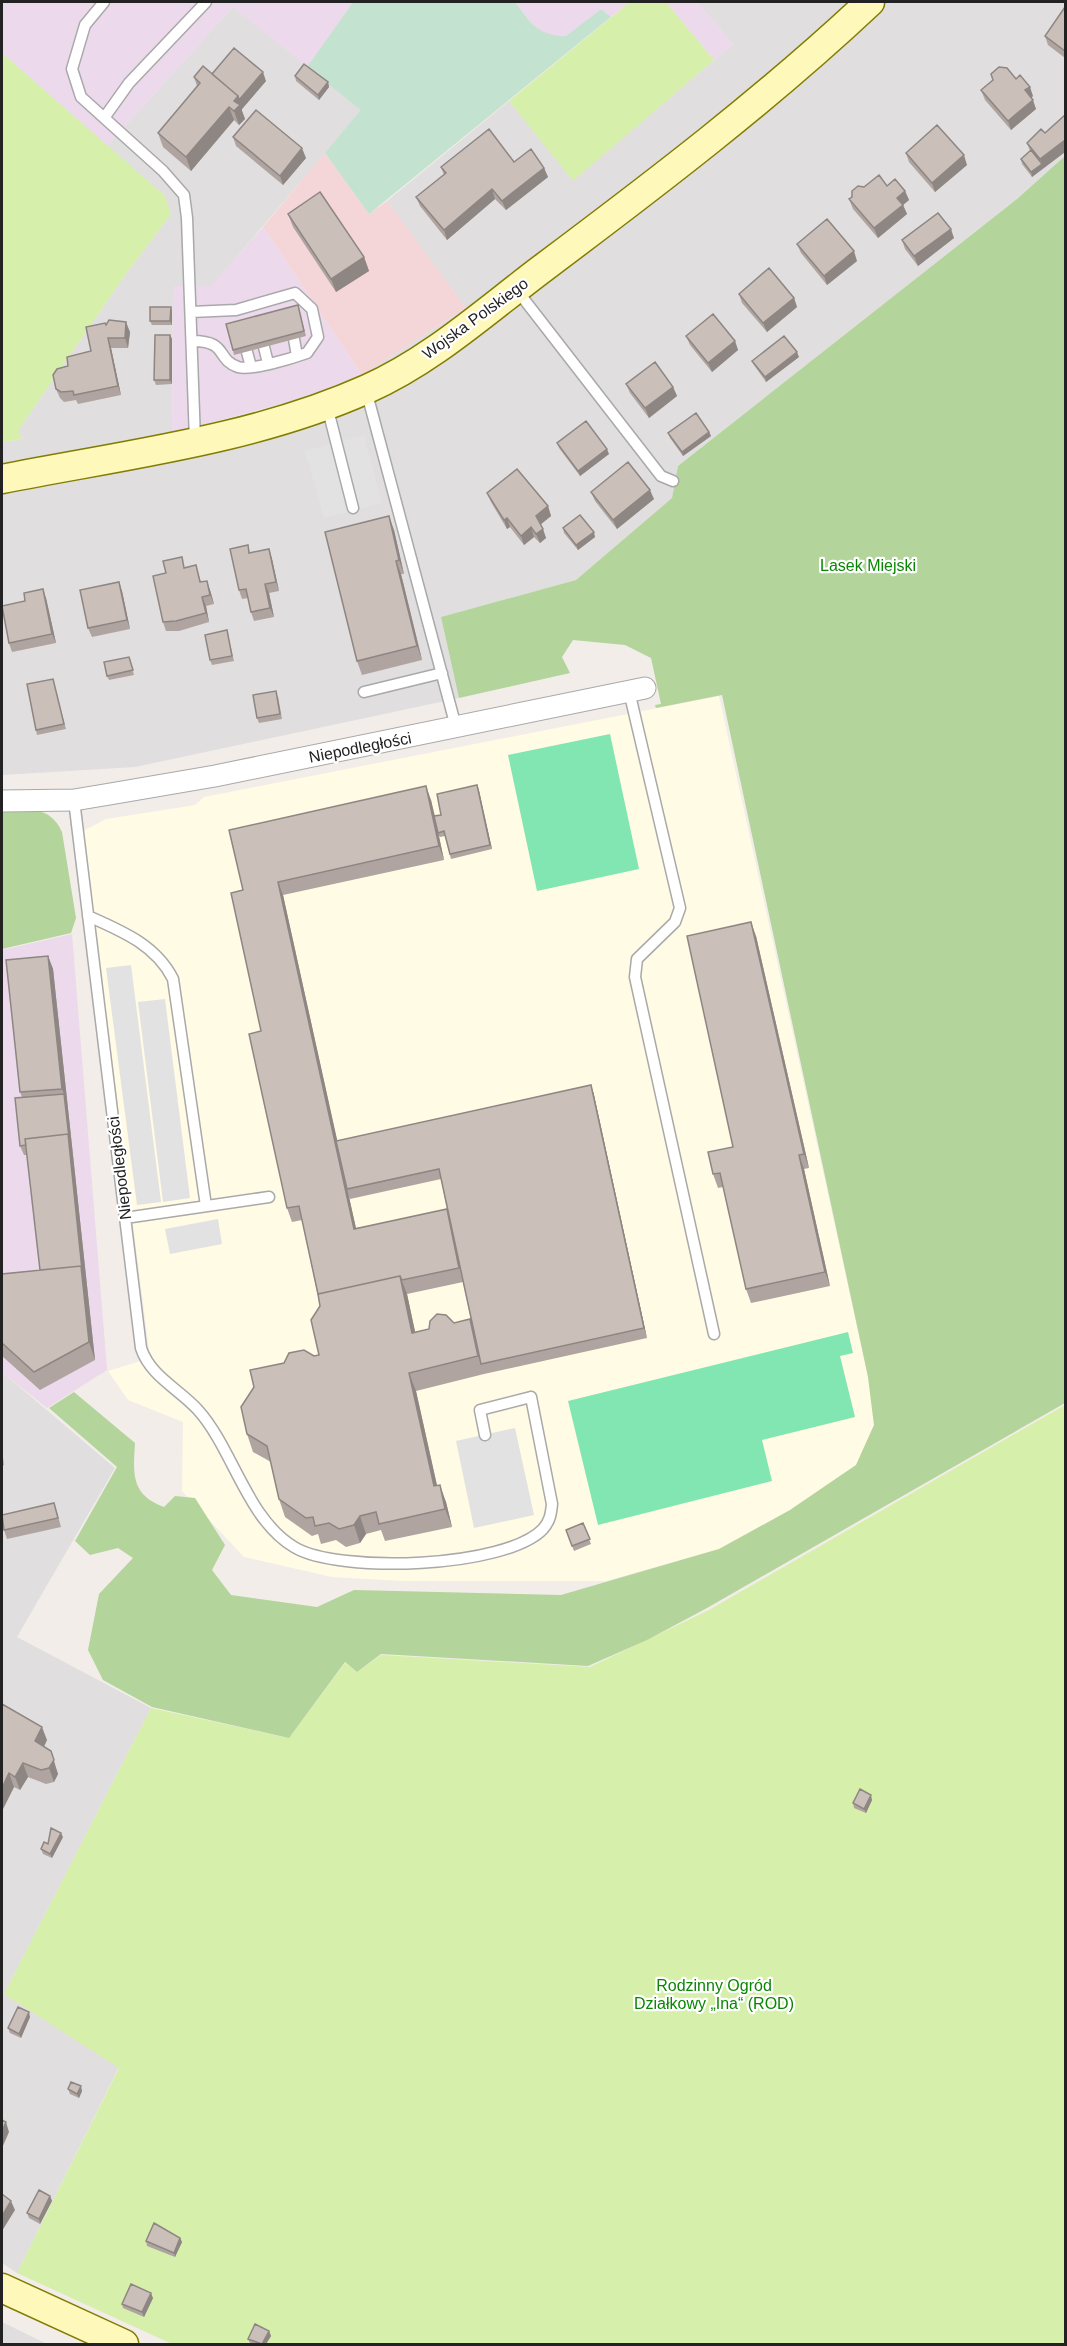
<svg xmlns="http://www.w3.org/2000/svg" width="1067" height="2346" font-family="Helvetica,sans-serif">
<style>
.residential{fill:#e0dedf}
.commercial{fill:#f4d6d9}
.industrial{fill:#ecd9eb}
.education{fill:#fffbe4}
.grass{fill:#d6efab}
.forest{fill:#b3d49a}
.wetland{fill:#c4e2d0}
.pitch{fill:#81e6b1}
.parking{fill:#e2e2e2}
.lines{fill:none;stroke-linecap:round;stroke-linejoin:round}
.lane-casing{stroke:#a9a9a9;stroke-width:13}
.street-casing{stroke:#a9a9a9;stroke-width:23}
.secondary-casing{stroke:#817d00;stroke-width:31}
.lane{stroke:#fff;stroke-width:10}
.street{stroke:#fff;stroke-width:21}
.secondary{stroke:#fef8ba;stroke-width:28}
.wall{fill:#afa4a0;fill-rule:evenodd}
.shaded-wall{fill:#8e8682}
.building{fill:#cbbfba;stroke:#8e8682;stroke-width:1.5}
.labels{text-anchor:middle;stroke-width:4.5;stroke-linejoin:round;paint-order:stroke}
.street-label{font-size:16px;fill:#222;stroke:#fff}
.park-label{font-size:16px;fill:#0b8604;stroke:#fff}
</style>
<rect width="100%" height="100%" fill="#f2ede8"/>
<!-- residential -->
<path class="residential" d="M697 2H1065V156L1017 199 678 466 672 498 576 580 441 617 459 698 135 767 2 775V443L24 438 19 434V429L128 271 171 214 165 196 107 146 233 7 362 110 211 287 173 286 172 432 223 421 312 396 362 375 466 308 387 201 509 101 573 180 733 44Z
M2 1372 115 1468 17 1637 151 1708 4 1994 119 2067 17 2273 2 2263Z
M2 2322 47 2344H2Z"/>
<!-- commercial -->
<path class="commercial" d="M325 153 369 214 387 201 466 308 362 375 263 227Z"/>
<!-- industrial -->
<path class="industrial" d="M2 2H353L307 67 233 7 107 146 2 53Z
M515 2H630L611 17 601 9 566 36 548 35 535 28Z
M666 2H697L733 44 714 60Z
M263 227 362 375 312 396 172 433 173 286H211Z
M72 934 107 1370 47 1408 2 1372V950Z"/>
<!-- education -->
<path class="education" d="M719 696 868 1377 874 1425 856 1465 790 1510 719 1549 606 1581H403L332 1577 244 1557 182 1491 183 1422 128 1400 108 1371 150 1358 83 831 106 819 195 805 204 797Z"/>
<!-- grass -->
<path class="grass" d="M630 2H666L714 60 573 181 509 101Z
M2 53 165 196 171 214 128 271 19 429V434L24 438 2 443Z
M1065 1405V2344H172L17 2273 119 2068 4 1994 151 1708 289 1738 345 1663 357 1672 381 1655 590 1667 709 1610Z"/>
<!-- forest -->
<path class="forest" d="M1065 156V1403L707 1608 647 1640 588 1666 381 1654 357 1672 345 1662 289 1738 152 1707 103 1680 88 1650 99 1594 133 1558 118 1548 90 1555 75 1541 117 1467 49 1408 74 1392 135 1443C133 1474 131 1495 164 1507L175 1496 195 1498 225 1545 212 1570 231 1595 317 1607 354 1590 561 1595 719 1549 790 1510 856 1465 874 1425 868 1377 722 695 656 708 655 705 661 704 651 658 625 645 573 640 562 657 570 673 459 698 441 617 576 580 672 498 678 466 1017 199Z
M2 808C28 810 50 805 62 832L76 918 71 933 2 949Z"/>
<!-- wetland -->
<path class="wetland" d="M353 2H515C532 24 536 35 566 36L601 9 611 17 369 214 325 153 361 110 307 67Z"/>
<!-- pitch -->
<path class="pitch" d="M610 734 639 869 537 891 508 755Z
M848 1332 853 1353 840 1356 855 1417 762 1440 772 1481 598 1525 568 1401Z"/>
<!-- parking -->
<path class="parking" d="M364 435 382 503 324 518 305 451Z
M131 965 161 1202 137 1205 106 968Z
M165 999 190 1198 163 1202 138 1002Z
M218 1219 222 1244 170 1254 165 1229Z
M515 1428 534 1515 474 1528 456 1441Z"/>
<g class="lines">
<!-- lane casing -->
<g class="lane-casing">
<path id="lane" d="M104 2 85 25 72 69 81 97 163 171 184 195 187 218 195 440
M104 118 129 83 206 2
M516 289 661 476 673 481
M191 312 236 310 295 293 312 309 318 337 307 353C293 358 251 371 238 367 215 359 229 341 192 341
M294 339 297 356
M264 347 268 363
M247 352 251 367
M366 390 456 727
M327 406 353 508
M629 691 680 908 675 922 637 959 635 977 714 1334
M364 692 442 673
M74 800 141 1348C150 1376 179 1389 198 1410 233 1449 247 1519 294 1547 338 1574 506 1568 543 1529 550 1521 551 1514 552 1504L531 1397 480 1410 485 1435
M88 916C122 931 156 945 173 979L206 1206
M125 1218 269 1197"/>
</g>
<!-- street casing -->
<g class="street-casing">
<path id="street" d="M2 801 74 800 110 794 215 776 645 688"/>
</g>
<!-- secondary casing -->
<g class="secondary-casing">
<path id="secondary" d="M2 479C123 455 253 440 367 389 431 361 487 310 543 268 655 184 768 98 870 2
M2 2288 124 2344"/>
</g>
<!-- lane -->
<use href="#lane" class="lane"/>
<!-- street -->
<use href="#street" class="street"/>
<!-- secondary -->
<use href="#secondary" class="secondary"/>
</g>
<!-- wall -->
<path class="wall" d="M1065 7V58L1048 45 1045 36Z
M212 74 266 81 242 109V111L245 119 239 125 234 120 191 171 163 147 158 133 197 86 194 77Z
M295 76 328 82 329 87 319 100 296 81Z
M1016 79 1033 96 1031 98 1036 109 1011 130 985 100 981 90 993 80Z
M1045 133 1065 152 1032 177 1022 164 1021 159 1030 151 1027 143Z
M233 137 306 158 283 185 236 146Z
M906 153 967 165 935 192 909 162Z
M514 162 544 168 548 177 506 210 495 199 447 240 420 206 416 197 444 175 441 167Z
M887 186 905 191 909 200 903 205 907 214 878 238 853 209 849 199 864 187Z
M288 214 364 257 369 271 336 292 293 227Z
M954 238 918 266 905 249 902 240Z
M797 244 857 261 827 285 801 253Z
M739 294 794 298 797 307 767 332 742 303Z
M171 307 172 312V325H152L150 321Z
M299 309 306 336 234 355 233 350Z
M106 325 130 332 128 348H111L121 395 78 404 76 400 64 402 60 398 56 389 68 366 91 351Z
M170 335 172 339V384L156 385 154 380Z
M686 336 735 341 738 350 712 372 690 345Z
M799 357 766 382 754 365 752 361Z
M626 384 673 387 677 396 649 418 630 393Z
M709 432 711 436 683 456 670 438 668 433Z
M557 443 609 454 580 476 559 448Z
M591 492 654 499 617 529 595 501Z
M487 493 548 506 551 516 541 524 546 538 540 543 534 537 524 545 510 527 507 529 491 502Z
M563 528 595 537 578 550 564 533Z
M394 530 404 574H401L422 660 362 675 357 661Z
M248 545 250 553 269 549 272 559 279 591 269 593 274 617 254 621 251 612 248 598 242 599 239 590Z
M196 565 201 582 210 590 214 604 206 606 209 622 179 631H166L163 622 185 568Z
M122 591 130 629 92 637 88 628Z
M46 598 56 643 12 652 9 643Z
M227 630 234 661 212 665 210 660Z
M129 657 134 675 109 680 107 676Z
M53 679 66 729 37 735 36 730Z
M278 696 282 719 259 723 257 718Z
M477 785 492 849 451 859 445 836 440 837 439 836 444 860 283 895 337 1141 591 1085 594 1095 647 1338 484 1374 416 1391 437 1485 446 1502 452 1527 385 1541 381 1530 366 1534 360 1543 346 1547 336 1540 321 1544 318 1534 312 1536 285 1517 279 1499 271 1462 253 1452 247 1434 314 1356 319 1355 320 1306 302 1220 292 1222 287 1208 243 890 431 800 435 816 441 815ZM441 1179 448 1214 356 1228 349 1197 350 1199ZM463 1282 473 1329 454 1323 429 1329 415 1332 407 1294Z
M756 936 809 1168 804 1169 830 1286 751 1303 746 1289 723 1187 718 1188 713 1174 733 1147Z
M48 956 53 969 95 1360 40 1390 2 1356V1274L40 1270 27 1155H24L20 1146 22 1097 20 1092Z
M2 1450 4 1465 2 1466Z
M57 1512 61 1527 7 1539 4 1530Z
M583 1523 591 1544 574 1551 566 1530Z
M2 1706 47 1740 44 1747 58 1774 54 1782 46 1784 28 1777 20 1790 14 1787 2 1811Z
M872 1800 866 1813 854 1808 853 1803Z
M63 1837 52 1858 43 1854 41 1849 48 1844Z
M30 2017 21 2038 10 2033 8 2028Z
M68 2089 82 2091 79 2098 70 2094Z
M50 2196 52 2201 40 2224 29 2218 27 2213Z
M180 2238 182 2242 175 2257 147 2246 146 2241Z
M153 2298 144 2317 123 2308 122 2304Z
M269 2331 271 2336 266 2344H252L250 2343 248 2339Z"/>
<!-- shaded-wall -->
<path class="shaded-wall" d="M263 72 266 81 242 109V111L245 119 239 125 234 111V101Z
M328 82 329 87 319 100 318 95Z
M1030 87 1033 96 1029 100 1025 90Z
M1033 100 1036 109 1011 130 1008 121Z
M229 107 234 120 191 171 186 157Z
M1065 140V152L1032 177 1031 172 1042 164 1040 159Z
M302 148 306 158 283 185 280 176Z
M964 155 967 165 935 192 932 183Z
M544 168 548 177 506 210 502 201Z
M492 189 495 199 447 240 444 230Z
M905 191 909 200 903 205 907 214 878 238 874 228 897 198Z
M951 229 954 238 918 266 914 256Z
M854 251 857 261 827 285 824 276Z
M364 257 369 271 336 292 331 279Z
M794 298 797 307 767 332 763 323Z
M171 307 172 312V325L170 321Z
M126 322 130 332 128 348 125 338Z
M170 335 172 339V384L170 380Z
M108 338 111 348 121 395 118 386Z
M735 341 738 350 712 372 708 363Z
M797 352 799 357 766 382 765 377Z
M673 387 677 396 649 418 645 408Z
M709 432 711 436 683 456 682 452Z
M607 449 609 454 580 476 578 471Z
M650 490 654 499 617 529 613 520Z
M548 506 551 516 540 525 536 516Z
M389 516 394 530 404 574 399 560Z
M507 518 510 527 507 529 504 520Z
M531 527 534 537 524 545 521 536Z
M543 529 546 538 540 543 536 534Z
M594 532 595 537 578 550 576 545Z
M269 549 272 559 279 591 276 582Z
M396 561 401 574 422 660 417 646Z
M207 581 210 590 214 604 210 595Z
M119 582 122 591 130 629 127 620Z
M265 584 269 593 274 617 270 608Z
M43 589 46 598 56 643 52 634Z
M202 597 206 606 209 622 206 613Z
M477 785 479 790 492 849 490 845Z
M426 786 431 800 444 860 439 846Z
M278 882 283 895 348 1189H347L349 1197 359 1242 354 1229Z
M751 922 756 936 809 1168 804 1154Z
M48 956 53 969 95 1360 89 1342 64 1094 62 1089Z
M591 1085 594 1095 647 1338 644 1328Z
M799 1155 804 1169 830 1286 825 1272Z
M400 1276 407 1294 419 1350 412 1333Z
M470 1319 476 1337 481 1364 478 1356Z
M409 1373 416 1391 441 1504 434 1486Z
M440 1485 446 1502 452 1527 445 1509Z
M360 1516 366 1534 360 1543 354 1525Z
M42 1727 47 1740 40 1754 35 1741Z
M51 1751 58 1774 54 1782 49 1768Z
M23 1763 28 1777 20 1790 15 1777Z
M9 1773 14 1787 2 1811V1788Z
M871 1795 872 1800 866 1813 864 1809Z
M61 1833 63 1837 52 1858 50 1854Z
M29 2012 30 2017 21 2038 19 2034Z
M81 2086 82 2091 79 2098 77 2094Z
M6 2122 9 2132 2 2148V2131Z
M50 2196 52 2201 40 2224 39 2219Z
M11 2201 15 2210 2 2231V2216Z
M180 2238 182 2242 175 2257 174 2253Z
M151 2293 153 2298 144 2317 142 2312Z
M269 2331 271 2336 266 2344H262Z"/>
<!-- building -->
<path class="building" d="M1065 7V51L1045 36Z
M234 48 263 72 239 100 238 96 212 74Z
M304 64 328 82 318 95 295 76Z
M203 66 238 96 234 101 240 105 234 111 229 107 186 157 158 133 200 83 194 77Z
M999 67 1007 68 1016 79 1020 75 1030 87 1025 90 1033 100 1008 121 981 90 993 80 991 74Z
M256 110 302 148 280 176 233 137Z
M1065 115V140L1040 159 1027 143 1041 129 1045 133Z
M937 125 964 155 932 183 906 153Z
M489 129 514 162 531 149 544 168 502 201 492 189 444 230 416 197 446 173 441 167Z
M1031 150 1042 164 1031 172 1021 159Z
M879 175 887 186 895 179 905 191 897 198 903 205 874 228 849 199 852 197V191L858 186 864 187Z
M320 192 364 257 331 279 288 214Z
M938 213 951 229 914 256 902 240Z
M827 219 854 251 824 276 797 244Z
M769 268 794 298 763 323 739 294Z
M298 305 304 331 233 350 226 324Z
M150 307H171L170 321H150Z
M713 314 735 341 708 363 686 336Z
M109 320 126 322 125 338H108L118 386 74 395 73 391 61 392 56 389 53 375 57 369 68 366 67 357 91 351 86 327 105 323 106 325Z
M155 335H170V380H154Z
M784 336 797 352 765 377 752 361Z
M655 362 673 387 645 408 626 384Z
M696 413 709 432 682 452 668 433Z
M586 421 607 449 578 471 557 443Z
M628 462 650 490 613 520 591 492Z
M517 469 548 506 536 516 543 529 536 534 531 527 521 536 507 518 504 520 487 493Z
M580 515 594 532 576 545 563 528Z
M389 516 399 560 396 561 417 646 357 661 325 532Z
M248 545 249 553 269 549 276 582 265 584 270 608 251 612 246 589 239 590 230 549Z
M182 557 184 568 196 565 200 582 207 581 210 595 202 597 206 613 176 621 163 622 153 576 166 573 163 561Z
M119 582 127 620 88 628 80 590Z
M43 589 52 634 9 643 2 606 25 601 24 593Z
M227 630 232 656 210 660 205 635Z
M129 657 133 670 107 676 104 662Z
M53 679 64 724 36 730 27 684Z
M276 691 280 714 257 718 253 695Z
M477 785 490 845 450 854 444 831 438 833 434 816 441 815 437 794Z
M426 786 439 846 278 882 354 1229 447 1209 459 1268 402 1280 400 1276 318 1294 299 1206 287 1208 249 1034 261 1031 231 893 243 890 229 830Z
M751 922 804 1154 799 1155 825 1272 746 1289 720 1173 713 1174 708 1152 733 1147 687 936Z
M48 956 62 1089 20 1092 6 960Z
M591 1085 644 1328 481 1364 439 1169 347 1189 336 1141Z
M64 1094 69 1138 68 1134 25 1139 26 1145 20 1146 15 1098Z
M68 1134 82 1270 81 1266 40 1270 25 1139Z
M81 1266 89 1342 34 1372 2 1343V1274Z
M400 1276 412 1333 429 1329 430 1321 437 1314 446 1315 454 1323 470 1319 478 1356 409 1373 434 1486 440 1485 445 1509 379 1524 376 1512 360 1516 354 1525 339 1529 329 1523 315 1526 313 1517 306 1518 279 1499 267 1446 247 1434 241 1407 254 1387 250 1370 284 1363 289 1353 304 1350 314 1356 319 1355 311 1320 320 1306 318 1294Z
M54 1503 58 1518 4 1530 2 1515Z
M583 1523 590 1539 572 1546 566 1530Z
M2 1704 42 1727 35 1741 51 1751 54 1760 49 1768 41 1770 23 1763 15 1777 9 1773 2 1788Z
M860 1789 871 1795 864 1809 853 1803Z
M51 1828 61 1833 50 1854 41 1849 44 1842 48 1844Z
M18 2007 29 2012 19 2034 8 2028Z
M71 2082 81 2086 77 2094 68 2089Z
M2 2120 6 2122 2 2131Z
M39 2190 50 2196 39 2219 27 2213Z
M2 2194 11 2201 2 2216Z
M154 2223 180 2238 174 2253 146 2241Z
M131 2284 151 2293 142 2312 122 2304Z
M255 2324 269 2331 262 2344 248 2339Z"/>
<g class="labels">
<!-- street labels -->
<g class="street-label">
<text transform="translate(475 318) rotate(-36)" y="6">Wojska Polskiego</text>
<text transform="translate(360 747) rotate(-11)" y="6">Niepodległości</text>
<text transform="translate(119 1168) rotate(-97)" y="6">Niepodległości</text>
</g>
<!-- park labels -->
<g class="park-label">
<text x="868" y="571">Lasek Miejski</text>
<text x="714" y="1991">Rodzinny Ogród<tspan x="714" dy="18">Działkowy „Ina“ (ROD)</tspan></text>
</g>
</g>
<!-- border -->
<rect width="1067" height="2346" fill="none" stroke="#222222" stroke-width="6"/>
</svg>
